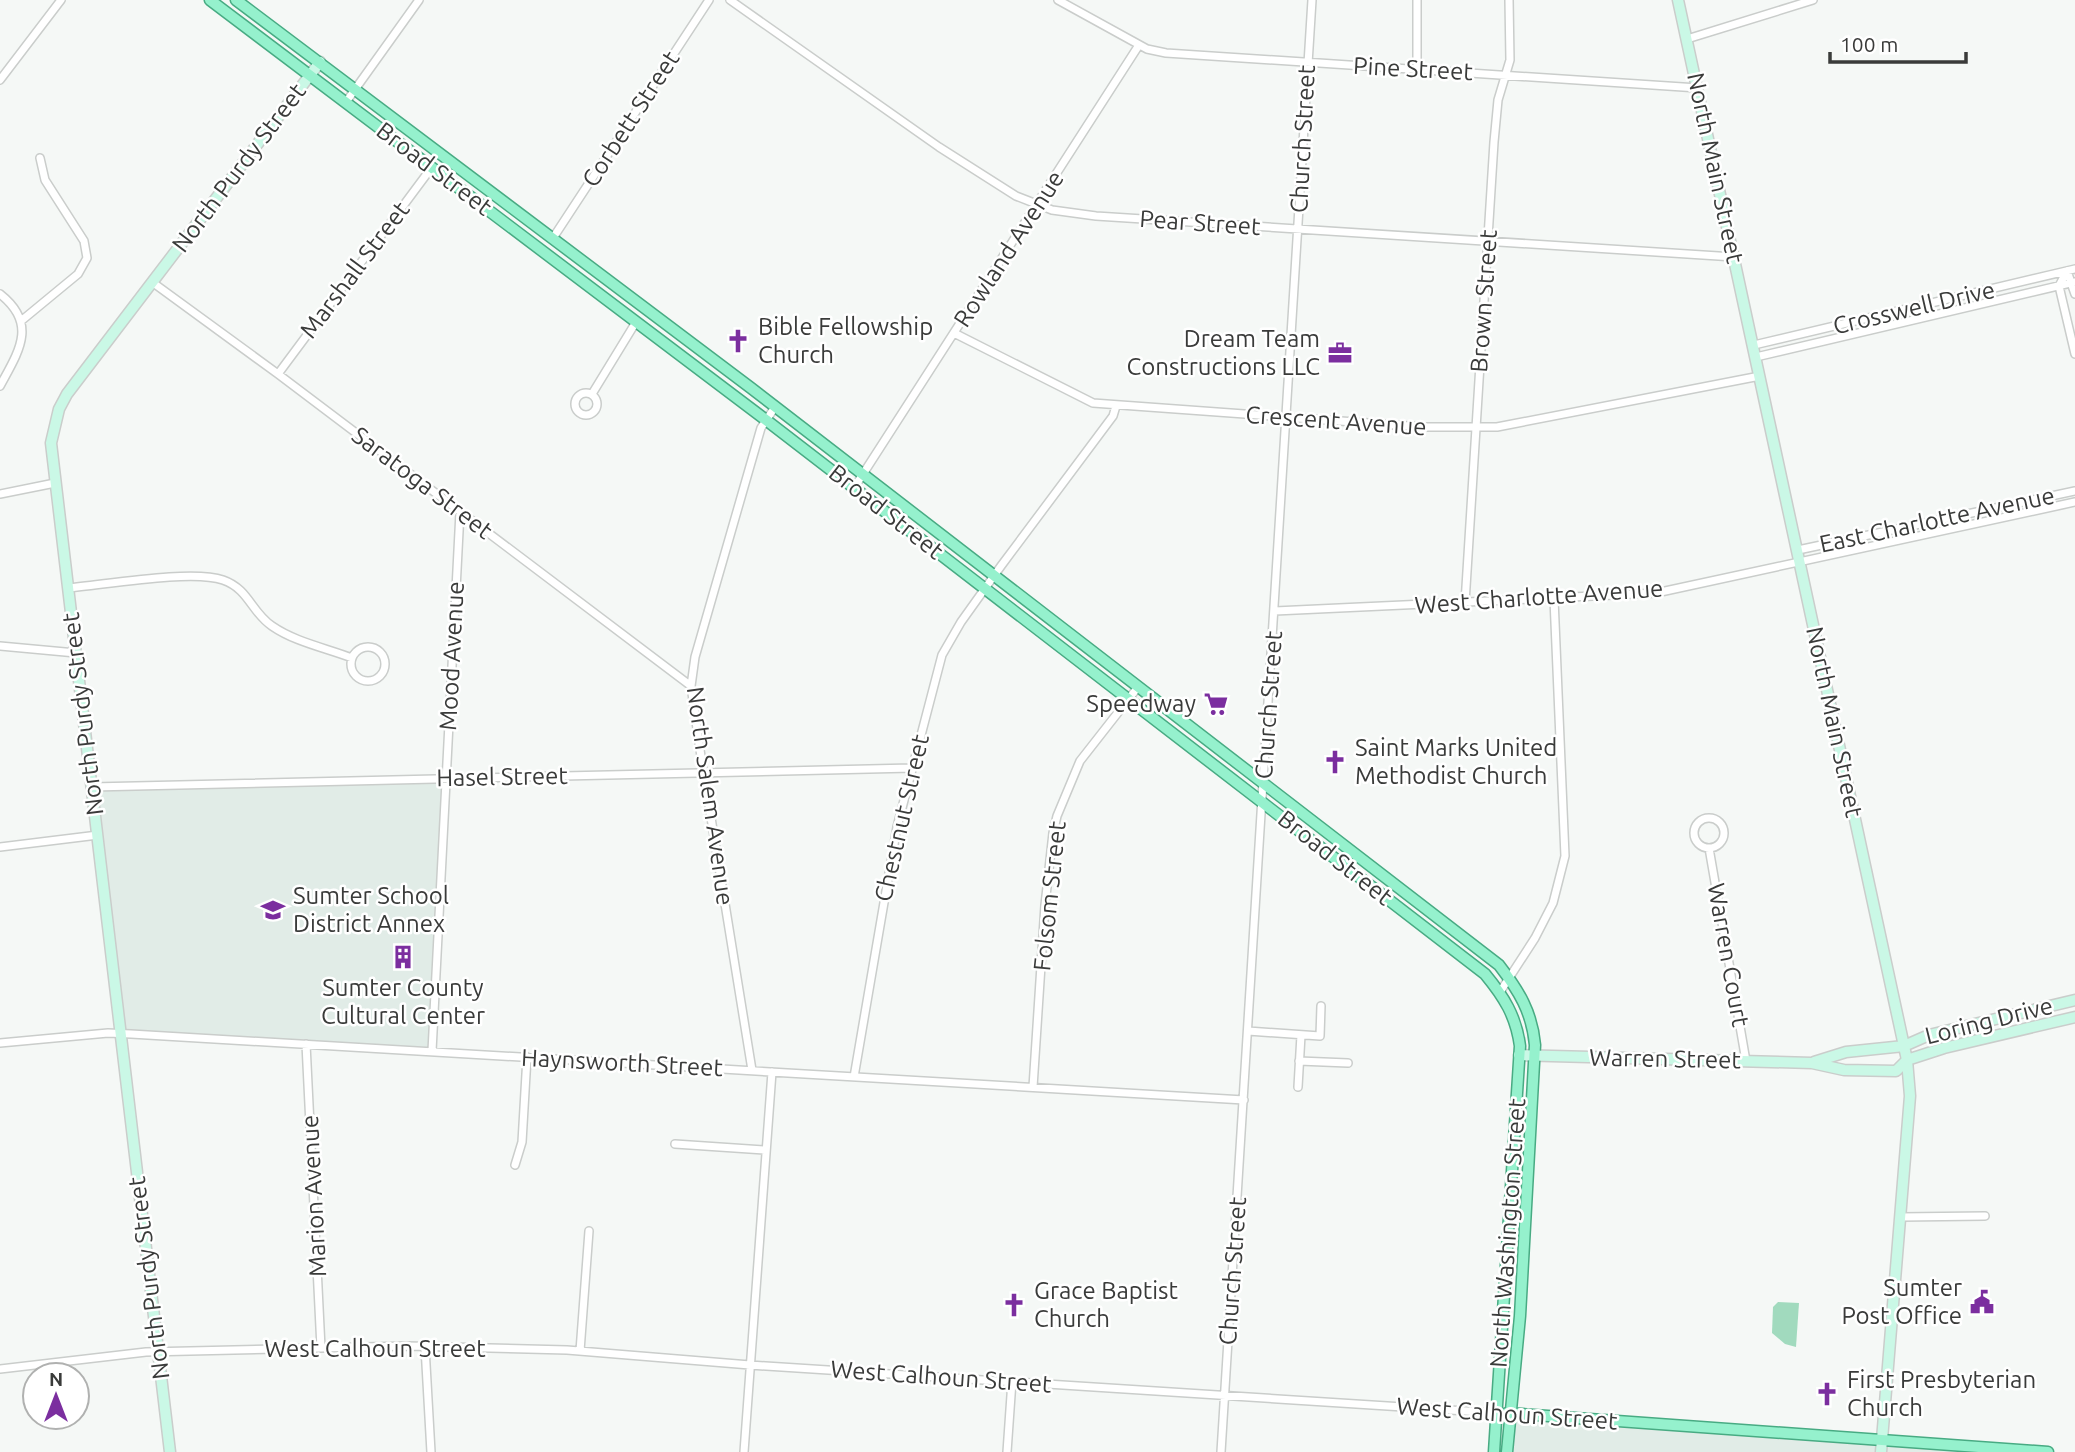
<svg xmlns="http://www.w3.org/2000/svg" width="2075" height="1452" font-family="Ubuntu,sans-serif">
<style>
.built{fill:#e1ece7}
.green{fill:#a1dabe}
.lines{fill:none;stroke-linecap:round;stroke-linejoin:round}
.street-casing{stroke:#cacdcb;stroke-width:10}
.secondary-casing{stroke:#cacdcb;stroke-width:13}
.primary-casing{stroke:#48ab83;stroke-width:13}
.street{stroke:#fff;stroke-width:7}
.secondary{stroke:#caf8e6;stroke-width:10}
.primary{stroke:#95f1cd;stroke-width:10}
.labels{text-anchor:middle;stroke-width:5;stroke-linejoin:round;paint-order:stroke}
.street-label{font-size:24px;fill:#3a3b3a;stroke:#fff}
.poi-label{font-size:24px;fill:#3a3b3a;stroke:#fff;text-anchor:start}
</style>
<rect width="100%" height="100%" fill="#f5f8f6"/>
<!-- built -->
<path class="built" d="M446 779 432 1051 122 1034 92 787Z
M1503 1413 2007 1452H1500Z"/>
<!-- green -->
<path class="green" d="M1778 1302 1799 1303 1796 1347 1785 1344 1772 1333 1773 1307Z"/>
<g class="lines">
<!-- street casing -->
<g class="street-casing">
<path id="street" d="M730 0 939 147 1016 196 1052 210 1096 216 1734 257
M1058 0 1147 49 1166 53 1698 88
M1687 39 1813 0
M1417 69V0
M0 80 61 0
M346 102 419 0
M553 238 709 0
M2067 271 2059 286 2075 354
M2067 271 2075 294
M152 282 278 374 691 686
M0 294C38 324 19 351 0 386
M21 321 78 274 87 258 84 241 45 180 40 158
M954 333 1093 403 1423 427H1497L1760 376
M1754 345 2075 269
M1756 357 2075 282
M278 374 432 167
M575 404a11 11 0 1 1 22 0a11 11 0 1 1-22 0Z
M592 394 636 322
M854 488 1139 45
M0 494 55 483
M1798 550 2075 491
M68 588C104 585 192 569 223 580 249 589 251 612 272 626 295 642 326 648 352 658
M1465 603 1494 142 1498 100 1510 60 1509 0
M1275 611 1656 593 2075 502
M0 646 76 653
M351 664a17 17 0 1 1 34 0a17 17 0 1 1-34 0Z
M92 787 912 768
M1694 833a15 15 0 1 1 30 0a15 15 0 1 1-30 0Z
M0 847 98 835
M1709 848 1746 1061
M1500 992 1535 938 1553 903 1565 856 1554 599
M1248 1031 1320 1036 1321 1006
M0 1043 108 1033 131 1034 1244 1100
M306 1044 321 1348
M432 1051 460 512
M1299 1061 1348 1063
M752 1070 700 750 691 686 695 657 761 428 775 407
M854 1077 897 827 942 655 961 622 1001 566 1113 416 1116 406
M1033 1087 1045 905 1053 833 1057 816 1080 761 1138 687
M1298 1087 1301 1035
M675 1144 765 1150
M515 1165 522 1142 527 1057
M1901 1217 1985 1216
M425 1347 431 1452
M580 1351 589 1231
M0 1369 146 1352 408 1346 567 1350 750 1365 1497 1413
M744 1452 772 1072
M1007 1452 1012 1381
M1221 1452 1312 0"/>
</g>
<!-- secondary casing -->
<g class="secondary-casing">
<path id="secondary" d="M1678 0 1907 1060 1910 1096 1881 1452
M1519 1055 1812 1063 1844 1070 1896 1071 1907 1060 1944 1048 2075 1017
M1814 1062 1846 1052 1904 1046 1929 1035 2075 1000
M170 1452 51 443 59 409 67 394 320 62"/>
</g>
<!-- primary casing -->
<g class="primary-casing">
<path id="primary" d="M210 0 766 420 1485 974C1504 997 1516 1016 1520 1046L1494 1452
M236 0 751 388 1499 965C1519 991 1532 1012 1535 1045L1520 1316 1507 1452
M1507 1413 2048 1452"/>
</g>
<!-- street -->
<use href="#street" class="street"/>
<!-- secondary -->
<use href="#secondary" class="secondary"/>
<!-- primary -->
<use href="#primary" class="primary"/>
</g>
<!-- icons -->
<defs>
<g id="church-bare" transform="scale(1.89)"><path d="M-1.2-6h2.4v3.5h3.3v2.4h-3.3V6h-2.4V-.1h-3.3v-2.4h3.3Z" fill="#7b2e9f" stroke="#fff" stroke-width="2.5" paint-order="stroke"/></g>
<g id="office-bare" transform="scale(1.89)"><path d="M-6-3h4V-5.5h4V-3h4V5H-6ZM-1-4.5V-3h2v-1.5ZM-6 0V1H6V0Z" fill="#7b2e9f" stroke="#fff" stroke-width="2.5" paint-order="stroke"/></g>
<g id="supermarket-bare" transform="scale(1.89)"><path d="M-6-5.5h2.5l.6 2H6L4.5 2H-2.5L-4.4-4H-6ZM-1.5 3.2a1.3 1.3 0 1 0 .1 0ZM3 3.2a1.3 1.3 0 1 0 .1 0Z" fill="#7b2e9f" stroke="#fff" stroke-width="2.5" paint-order="stroke"/></g>
<g id="school-bare" transform="scale(1.89)"><path d="M0-5L7-2L0 1L-7-2ZM-4 1L0 2.5L4 1V4Q0 6-4 4Z" fill="#7b2e9f" stroke="#fff" stroke-width="2.5" paint-order="stroke"/></g>
<g id="building-bare" transform="scale(1.89)"><path d="M-4-6H4V6H1V3H-1V6H-4ZM-2.5-4.3h1.7v1.8h-1.7ZM.8-4.3h1.7v1.8H.8ZM-2.5-1h1.7V.8h-1.7ZM.8-1h1.7V.8H.8Z" fill="#7b2e9f" stroke="#fff" stroke-width="2.5" paint-order="stroke"/></g>
<g id="civic-bare" transform="scale(1.89)"><path d="M-.6-6.5H3V-4.5H.6V-3L4-1V1h2V6H-6V1h2V-1L-.6-3ZM-1.2 2.5V6h2.4V2.5Z" fill="#7b2e9f" stroke="#fff" stroke-width="2.5" paint-order="stroke"/></g>
</defs>
<g fill-rule="evenodd">
<use href="#church-bare" x="738" y="341"/>
<use href="#office-bare" x="1340" y="353"/>
<use href="#supermarket-bare" x="1216" y="704"/>
<use href="#church-bare" x="1335" y="762"/>
<use href="#school-bare" x="273" y="910"/>
<use href="#building-bare" x="403" y="957"/>
<use href="#civic-bare" x="1982" y="1302"/>
<use href="#church-bare" x="1014" y="1305"/>
<use href="#church-bare" x="1827" y="1394"/>
</g>
<g class="labels">
<!-- street labels -->
<g class="street-label">
<text transform="translate(1413 69) rotate(3)" y="8">Pine Street</text>
<text transform="translate(631 119) rotate(-57)" y="8">Corbett Street</text>
<text transform="translate(1303 139) rotate(-87)" y="8">Church Street</text>
<text transform="translate(239 168) rotate(-53)" y="8">North Purdy Street</text>
<text transform="translate(1715 168) rotate(78)" y="8">North Main Street</text>
<text transform="translate(434 169) rotate(37)" y="8">Broad Street</text>
<text transform="translate(1200 223) rotate(4)" y="8">Pear Street</text>
<text transform="translate(1009 249) rotate(-57)" y="8">Rowland Avenue</text>
<text transform="translate(355 270) rotate(-53)" y="8">Marshall Street</text>
<text transform="translate(1484 301) rotate(-86)" y="8">Brown Street</text>
<text transform="translate(1914 308) rotate(-13)" y="8">Crosswell Drive</text>
<text transform="translate(1336 421) rotate(4)" y="8">Crescent Avenue</text>
<text transform="translate(422 483) rotate(37)" y="8">Saratoga Street</text>
<text transform="translate(886 512) rotate(38)" y="8">Broad Street</text>
<text transform="translate(1937 520) rotate(-12)" y="8">East Charlotte Avenue</text>
<text transform="translate(1539 597) rotate(-4)" y="8">West Charlotte Avenue</text>
<text transform="translate(452 656) rotate(-87)" y="8">Mood Avenue</text>
<text transform="translate(1269 705) rotate(-86)" y="8">Church Street</text>
<text transform="translate(83 714) rotate(-97)" y="8">North Purdy Street</text>
<text transform="translate(1834 722) rotate(78)" y="8">North Main Street</text>
<text transform="translate(502 777) rotate(-1)" y="8">Hasel Street</text>
<text transform="translate(710 796) rotate(82)" y="8">North Salem Avenue</text>
<text transform="translate(902 818) rotate(-77)" y="8">Chestnut Street</text>
<text transform="translate(1335 858) rotate(38)" y="8">Broad Street</text>
<text transform="translate(1050 896) rotate(-84)" y="8">Folsom Street</text>
<text transform="translate(1728 955) rotate(80)" y="8">Warren Court</text>
<text transform="translate(1989 1021) rotate(-14)" y="8">Loring Drive</text>
<text transform="translate(1665 1059) rotate(1)" y="8">Warren Street</text>
<text transform="translate(622 1063) rotate(3)" y="8">Haynsworth Street</text>
<text transform="translate(314 1196) rotate(-93)" y="8">Marion Avenue</text>
<text transform="translate(1508 1233) rotate(-86)" y="8">North Washington Street</text>
<text transform="translate(1233 1271) rotate(-86)" y="8">Church Street</text>
<text transform="translate(149 1278) rotate(-97)" y="8">North Purdy Street</text>
<text x="375" y="1357">West Calhoun Street</text>
<text transform="translate(941 1377) rotate(4)" y="8">West Calhoun Street</text>
<text transform="translate(1507 1414) rotate(4)" y="8">West Calhoun Street</text>
</g>
<!-- poi labels -->
<g class="poi-label">
<text x="758" y="335">Bible Fellowship<tspan x="758" dy="28">Church</tspan></text>
<text x="1320" y="347" text-anchor="end">Dream Team<tspan x="1320" dy="28">Constructions LLC</tspan></text>
<text x="1196" y="712" text-anchor="end">Speedway</text>
<text x="1355" y="756">Saint Marks United<tspan x="1355" dy="28">Methodist Church</tspan></text>
<text x="293" y="904">Sumter School<tspan x="293" dy="28">District Annex</tspan></text>
<text x="403" y="996" text-anchor="middle">Sumter County<tspan x="403" dy="28">Cultural Center</tspan></text>
<text x="1962" y="1296" text-anchor="end">Sumter<tspan x="1962" dy="28">Post Office</tspan></text>
<text x="1034" y="1299">Grace Baptist<tspan x="1034" dy="28">Church</tspan></text>
<text x="1847" y="1388">First Presbyterian<tspan x="1847" dy="28">Church</tspan></text>
</g>
</g>
<!-- north arrow -->
<g transform="translate(56 1396)"><circle r="33" fill="#ffffff" stroke="#b0b1b0" stroke-width="2"/>
<path d="M0-5L12 26L0 18L-12 26Z" fill="#7b2e9f"/>
<text y="-10" font-size="19" font-weight="bold" text-anchor="middle" fill="#3a3b3a">N</text>
</g>
<!-- scale -->
<path d="M1830 52v10h136v-10" fill="none" stroke="#3a3b3a" stroke-width="3.5"/>
<text x="1840" y="52" font-size="21" fill="#3a3b3a" stroke="#ffffff" stroke-width="5" paint-order="stroke">100 m</text>
</svg>
